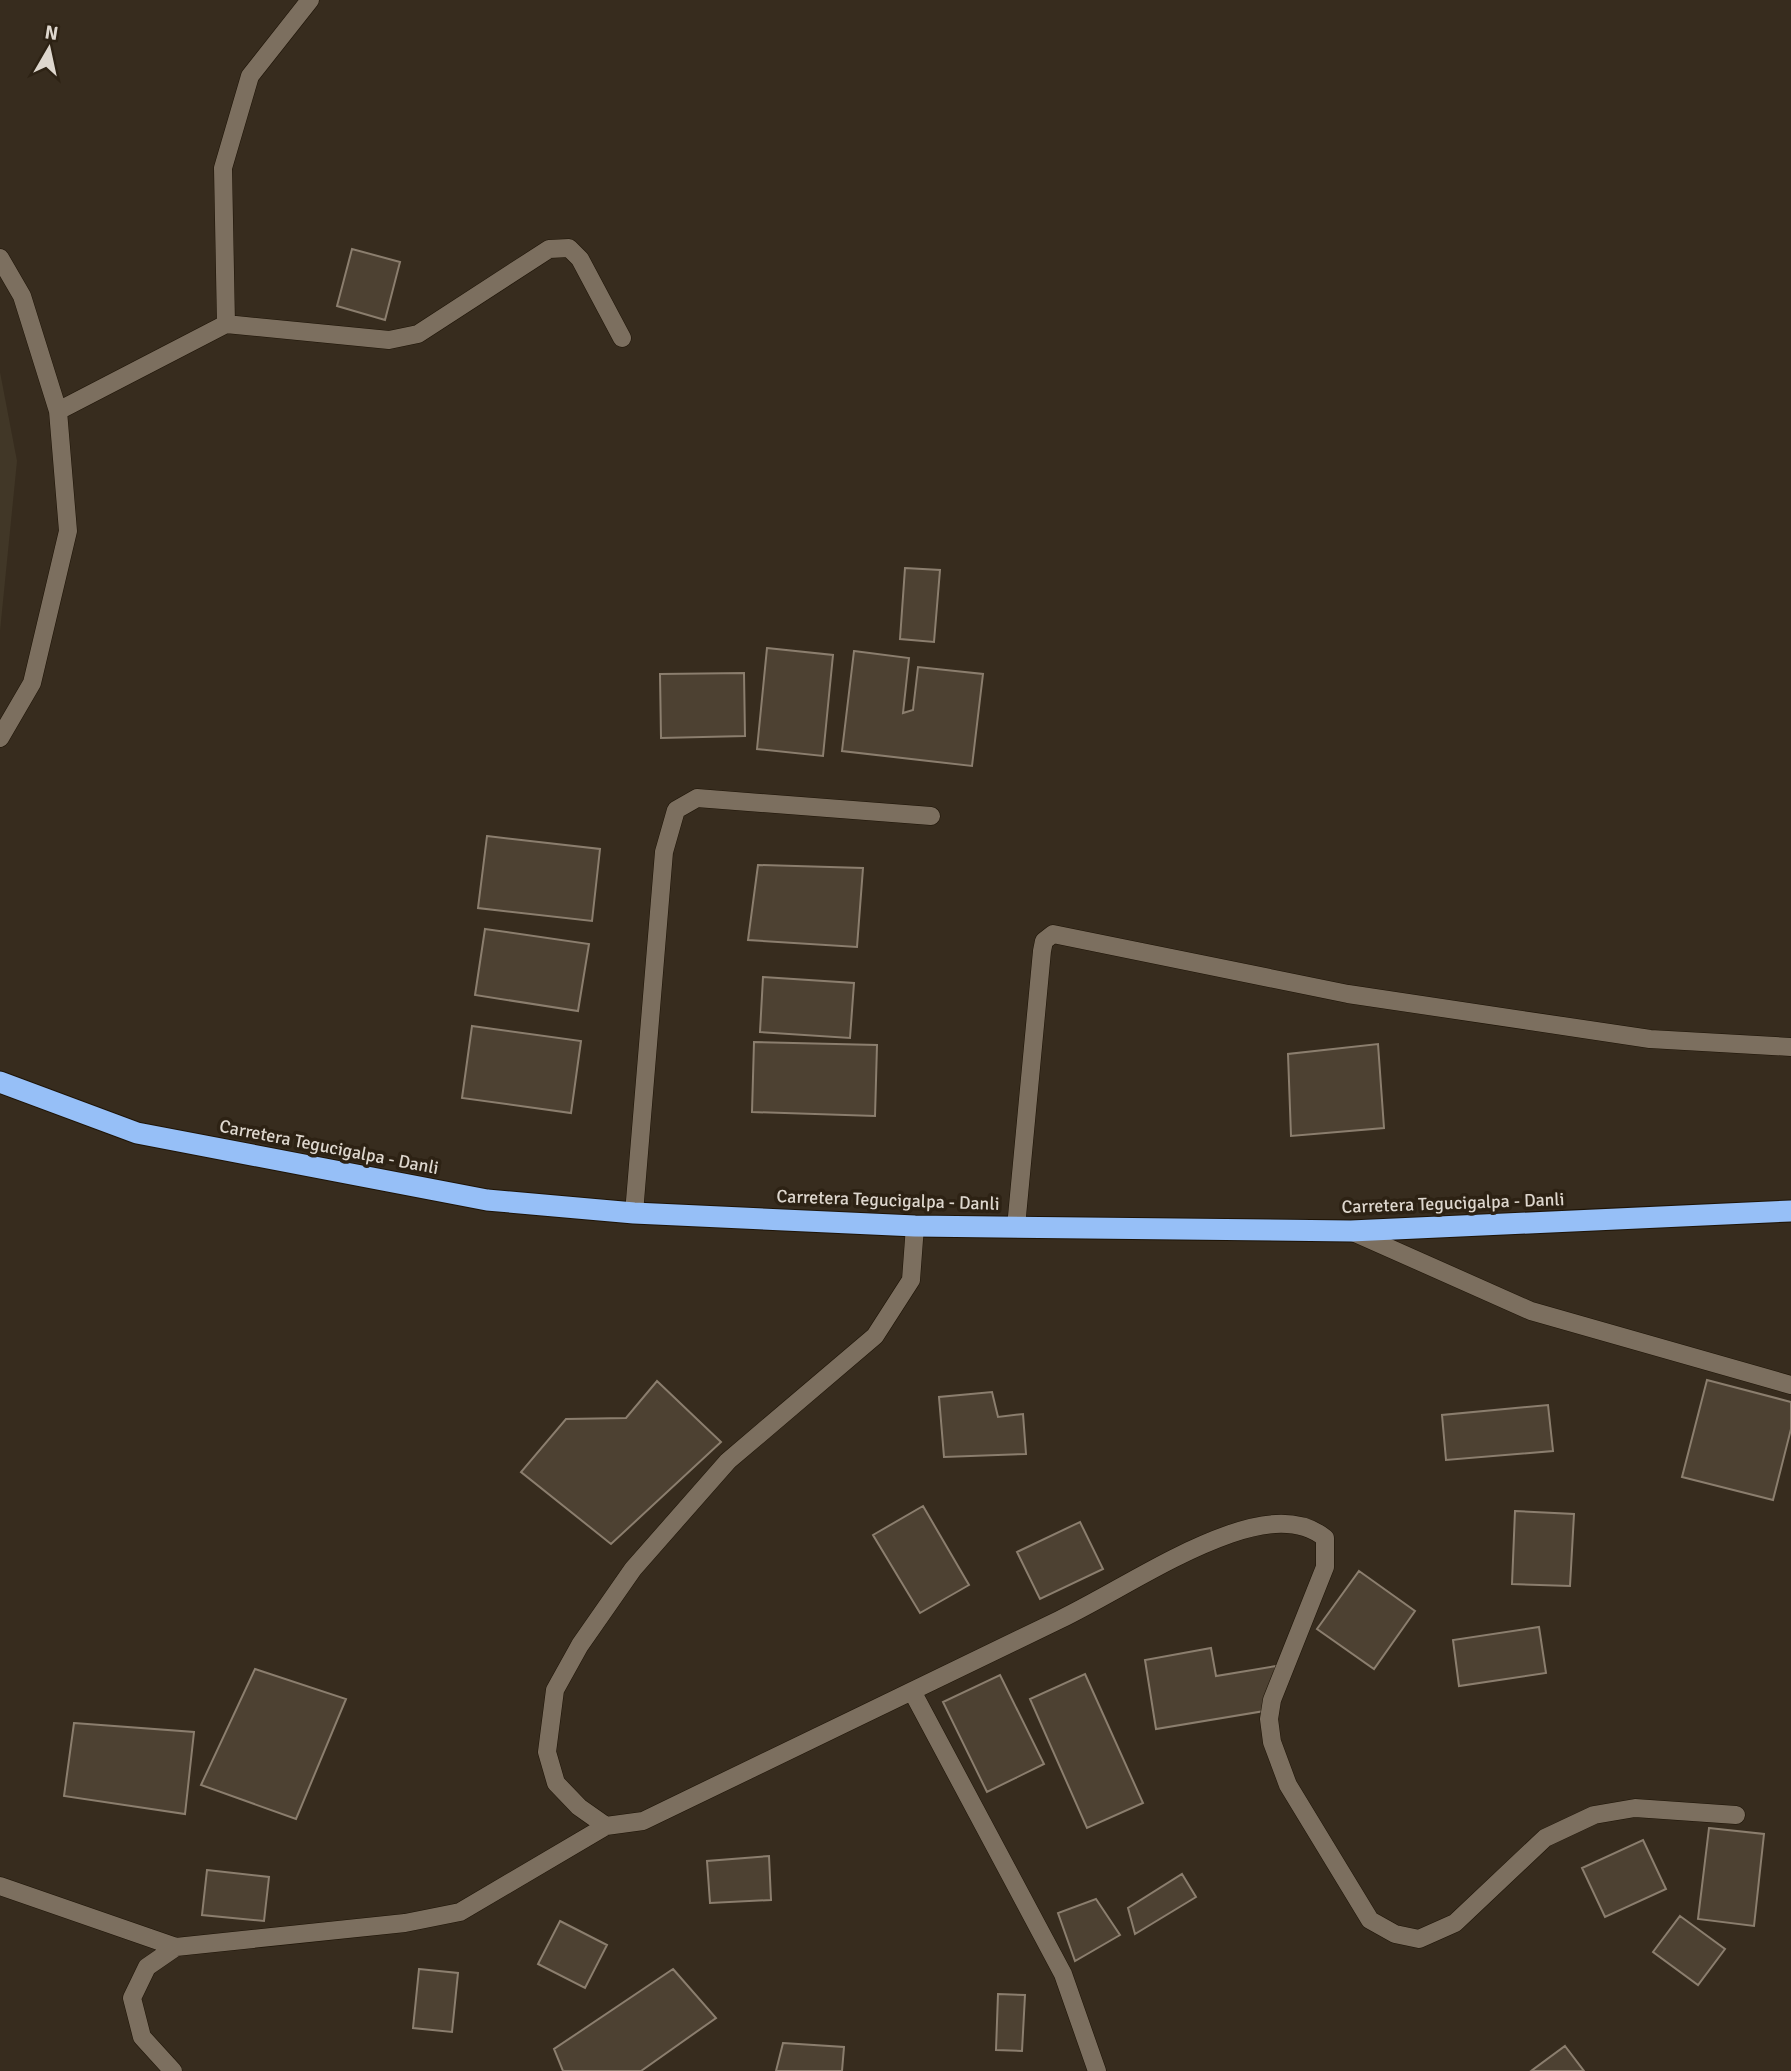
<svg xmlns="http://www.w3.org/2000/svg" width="1791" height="2071" font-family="Signika,sans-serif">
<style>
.education{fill:#413727}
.building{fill:#4d4132;stroke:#8b7e6e;stroke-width:2}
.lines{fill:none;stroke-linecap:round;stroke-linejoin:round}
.street-casing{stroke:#1e1407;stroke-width:19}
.highway-casing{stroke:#1e1407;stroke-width:23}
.street{stroke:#7c6f5f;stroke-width:18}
.highway{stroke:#96bff7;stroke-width:21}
.labels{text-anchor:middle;stroke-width:7;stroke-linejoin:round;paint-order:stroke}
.street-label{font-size:18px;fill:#ded7ce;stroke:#2d2214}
</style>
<rect width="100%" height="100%" fill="#372c1e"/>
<!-- education -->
<path class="education" d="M0 372 17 461 0 631Z"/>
<!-- building -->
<path class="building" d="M352 249 400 262 385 320 337 306Z
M905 568 940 570 934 642 900 639Z
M767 648 833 655 823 756 757 749Z
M854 651 909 658 903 713 913 710 918 667 983 674 972 766 842 751Z
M744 673 745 736 661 738 660 674Z
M487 836 600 849 592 921 478 908Z
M758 865 863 868 857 947 748 940Z
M485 929 589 944 578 1011 475 995Z
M763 977 854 983 850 1038 760 1032Z
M472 1026 581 1041 571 1113 462 1098Z
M754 1042 877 1045 875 1116 752 1112Z
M1378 1044 1384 1128 1291 1136 1288 1054Z
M1707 1380 1791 1402V1429L1773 1500 1682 1477Z
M657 1381 721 1442 611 1544 521 1472 566 1419 626 1418Z
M992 1392 998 1417 1023 1414 1026 1454 944 1457 939 1397Z
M1548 1405 1553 1451 1446 1460 1442 1415Z
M923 1506 969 1585 920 1613 873 1535Z
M1515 1511 1574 1514 1570 1586 1512 1584Z
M1080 1522 1103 1569 1040 1599 1017 1552Z
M1359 1571 1415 1611 1374 1669 1317 1629Z
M1539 1627 1546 1673 1459 1686 1453 1640Z
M1211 1648 1216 1676 1276 1666 1264 1711 1156 1729 1145 1660Z
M255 1669 346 1699 296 1819 201 1785Z
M1085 1674 1143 1803 1087 1828 1030 1699Z
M1000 1675 1044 1764 987 1792 943 1702Z
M74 1723 194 1732 185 1814 64 1796Z
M1709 1828 1764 1834 1754 1926 1698 1919Z
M1643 1840 1666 1889 1605 1917 1582 1868Z
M769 1856 771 1900 710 1903 707 1861Z
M207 1870 269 1877 264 1921 202 1915Z
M1182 1874 1196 1897 1135 1934 1128 1908Z
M1096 1899 1120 1935 1075 1961 1058 1913Z
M1680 1916 1725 1949 1698 1985 1653 1952Z
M560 1921 607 1945 585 1988 538 1964Z
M419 1969 458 1973 452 2032 413 2028Z
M673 1969 716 2018 641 2071H563L554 2049Z
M998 1994 1025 1995 1022 2051 996 2050Z
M783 2043 844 2047 842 2071H776Z
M1565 2046 1584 2071H1531Z"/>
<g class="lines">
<!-- street casing -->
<g class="street-casing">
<path id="street" d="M0 258 22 296 58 411 68 531 32 683 0 738
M226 324 223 168 250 76 310 0
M58 411 226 324 389 340 418 334 549 249 569 248 580 259 622 338
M634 1213 664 852 676 810 697 798 931 816
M915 1226 911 1280 875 1336 728 1461 633 1569 580 1645 555 1690 547 1752 556 1783 579 1807 606 1826 643 1821C782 1754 920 1687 1059 1620 1116 1592 1170 1555 1230 1534 1261 1523 1298 1516 1325 1538V1567L1272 1700 1269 1719 1272 1742 1288 1785 1370 1920 1395 1934 1419 1939 1455 1923 1545 1838 1594 1815 1635 1808 1736 1815
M1016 1227 1042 951 1044 941 1053 934 1348 994 1650 1039 1791 1047
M1353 1232 1531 1311 1791 1385
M912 1691 1063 1974 1097 2071
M0 1886 176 1947
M173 2071 142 2037 132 1998 147 1967 176 1947 405 1923 460 1912 606 1826"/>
</g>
<!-- highway casing -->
<g class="highway-casing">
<path id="highway" d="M0 1082 137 1133 487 1200 634 1213 915 1226 1351 1231 1791 1211"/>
</g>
<!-- street -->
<use href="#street" class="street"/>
<!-- highway -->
<use href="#highway" class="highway"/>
</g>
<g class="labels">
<!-- street labels -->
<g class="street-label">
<text transform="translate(329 1147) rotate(11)" y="6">Carretera Tegucigalpa - Danli</text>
<text transform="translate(888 1200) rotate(2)" y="6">Carretera Tegucigalpa - Danli</text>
<text transform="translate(1453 1203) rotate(-2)" y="6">Carretera Tegucigalpa - Danli</text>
</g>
</g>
<!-- north arrow -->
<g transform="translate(49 49) rotate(9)" stroke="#2d2214" stroke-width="5" paint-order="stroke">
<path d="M0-5L12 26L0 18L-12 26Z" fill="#ded7ce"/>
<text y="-10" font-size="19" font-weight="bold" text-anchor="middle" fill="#ded7ce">N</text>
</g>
</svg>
